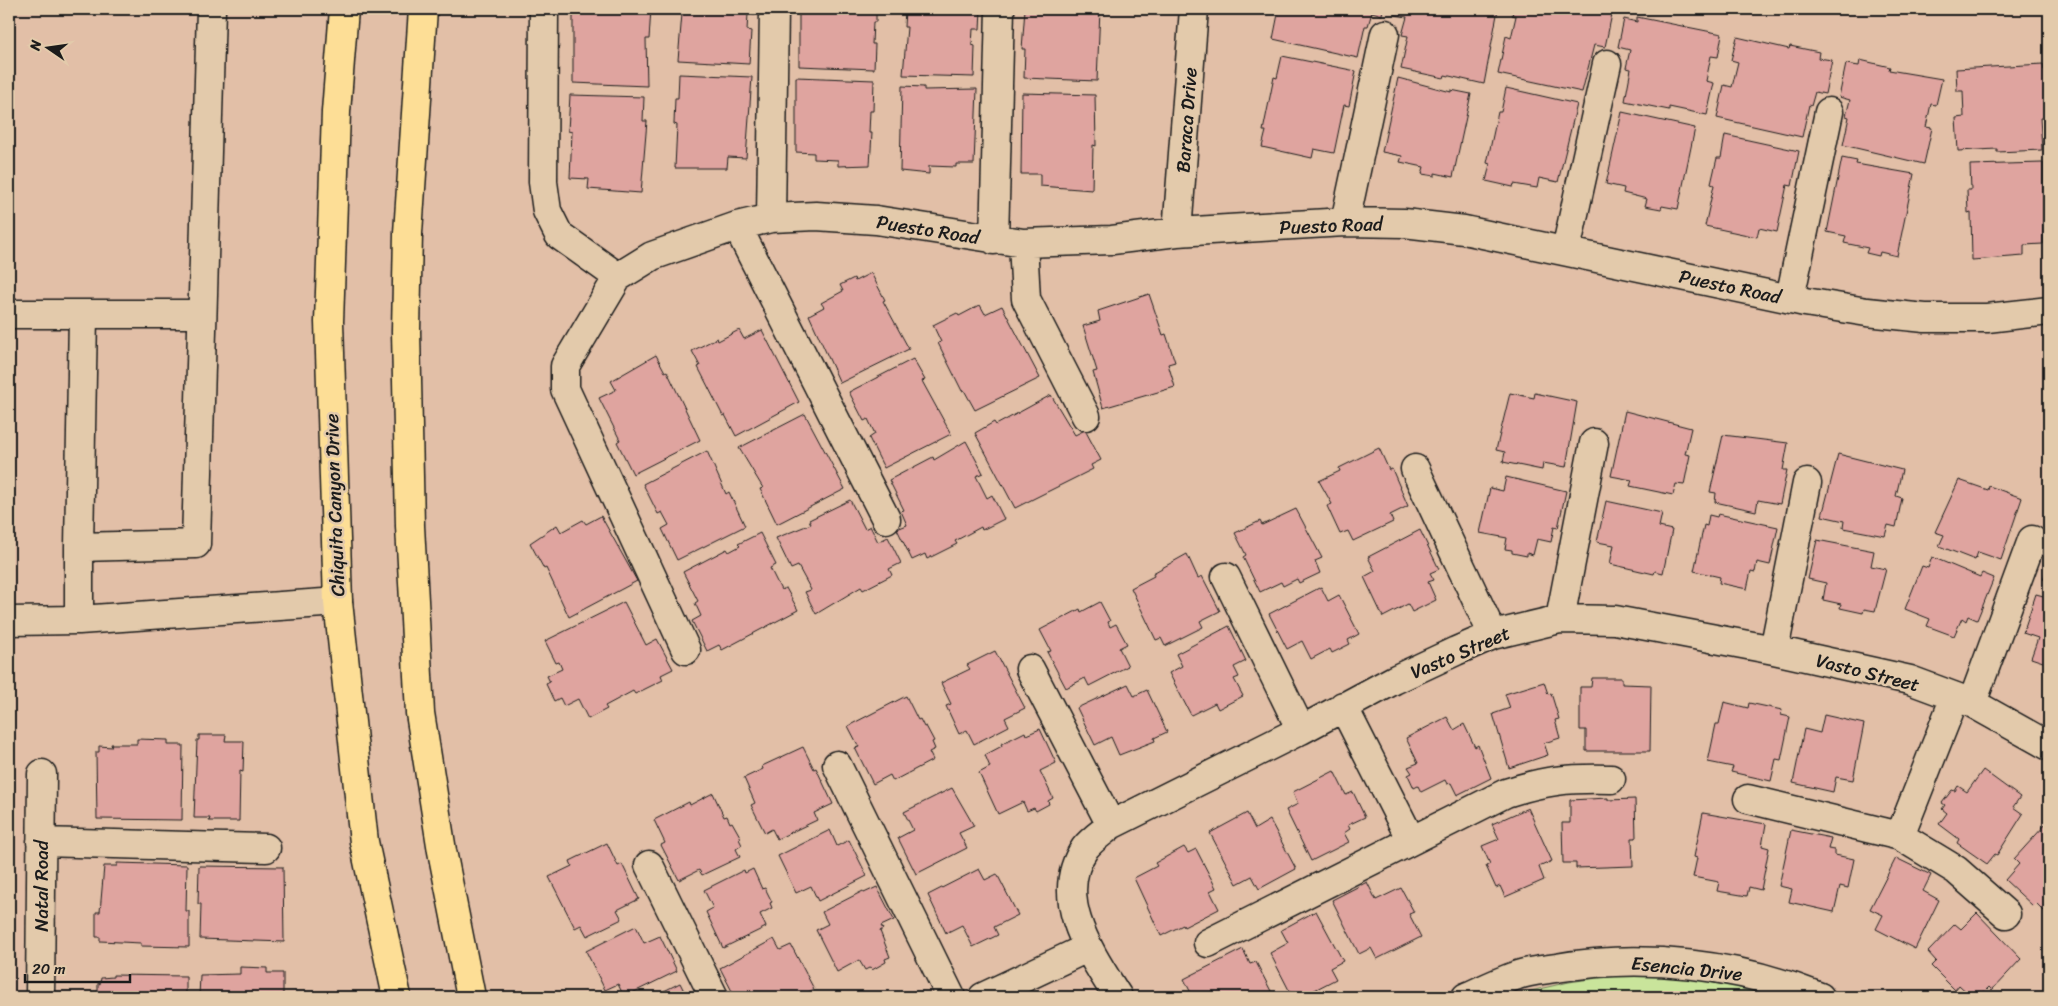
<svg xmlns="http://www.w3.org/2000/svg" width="2058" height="1006" font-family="Sriracha,sans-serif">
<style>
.green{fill:#c9e49b;stroke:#72805c}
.building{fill:#dfa49f;stroke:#1c1c1c}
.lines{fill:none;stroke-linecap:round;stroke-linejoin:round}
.minor-casing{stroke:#1c1c1c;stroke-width:31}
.major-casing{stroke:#1c1c1c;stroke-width:31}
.minor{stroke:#e3caab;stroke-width:28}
.major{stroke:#fdde96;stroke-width:28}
.labels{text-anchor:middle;stroke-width:5;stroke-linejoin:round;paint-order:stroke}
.street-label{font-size:19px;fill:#1c1c1c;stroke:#e3caab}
</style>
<rect width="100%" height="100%" fill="#e2bfa7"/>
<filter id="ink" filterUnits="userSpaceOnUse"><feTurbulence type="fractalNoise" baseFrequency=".02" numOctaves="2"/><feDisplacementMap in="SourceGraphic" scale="10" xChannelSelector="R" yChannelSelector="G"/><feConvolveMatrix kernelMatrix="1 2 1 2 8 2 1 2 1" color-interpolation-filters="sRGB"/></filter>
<g filter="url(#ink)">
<!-- green -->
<path class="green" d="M1619 975 1696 976 1790 997H1505L1569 982Z"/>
<!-- building -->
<path class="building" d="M573 9H651L649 39H646L647 86 573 83Z
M680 9H756L755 15 748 14 747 30 751 31 749 64 678 60 682 14H680Z
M799 9H876V22H873L872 44H875L874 69 799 66Z
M905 9H981L980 29H973L972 45 975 46 974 77 903 75 907 27H904Z
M1025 9H1100L1097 81 1024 78 1025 49H1022Z
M1279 9H1383L1382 15 1372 12 1368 26H1365L1358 58 1273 39Z
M1396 9H1498L1484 84 1445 75 1444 78 1401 69 1408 36 1402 35 1407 17 1395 15Z
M1514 9H1600L1599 11 1612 14 1605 47 1594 45 1582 92 1498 74 1506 36 1511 38 1516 16 1512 15Z
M1637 17 1722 34 1718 57 1711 56 1706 81 1714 83 1707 115 1669 107V110L1625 101 1631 69 1626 68 1630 50 1618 47 1624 19 1637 22Z
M1737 37 1789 49 1790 46 1819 52 1818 58 1832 60 1825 94 1815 92 1811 106 1809 105 1802 137 1717 118 1724 85 1732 87 1738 62 1731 60Z
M1282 56 1356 71 1349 106 1344 105 1334 153 1314 149 1312 158 1262 147 1266 131H1263L1274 77 1277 78Z
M1860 60 1890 67 1889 70 1942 79 1936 105 1931 104 1926 127 1932 128 1924 164 1843 145 1849 117 1846 116 1850 100 1839 97 1846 64 1859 66Z
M2043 64 2044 70H2049V99H2044L2045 118H2040L2042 150 1997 152V149L1958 151 1956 118 1964 117 1963 91H1957L1956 69Z
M679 74 752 77 746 158 728 157 727 168H675L677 125 674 124 675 98H678Z
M796 77 874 80 873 111H870L869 133H872L870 165 838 166V160L814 159V153L796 152Z
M1398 78 1451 92V90L1471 94 1453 177 1435 173V176L1422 174 1424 167 1400 162 1402 156 1382 152Z
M902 86 924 87V90L977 89 974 164H956V167L929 166V174L900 171Z
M1506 88 1577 104 1558 182 1539 178 1537 188 1514 184 1513 187 1486 181 1490 164 1487 163 1498 112H1501Z
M1022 93 1095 95 1096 146 1093 145 1092 190 1040 186V174H1021Z
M570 95 644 97 643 121H647L641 193 588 189 589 179 570 178 572 132 568 131Z
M1622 112 1695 128 1678 209 1662 206 1661 209 1645 206 1647 199 1623 193 1624 188 1606 184Z
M1725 135 1799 151 1792 186 1787 185 1777 232 1759 228 1757 237 1705 226 1714 185 1711 184 1717 158H1721Z
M1842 158 1857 161 1856 164 1914 174 1897 256 1880 252 1879 256 1866 253 1868 248 1844 243 1846 236 1827 232Z
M2043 163V244L2024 245V256L1972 260 1971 212 1968 213 1967 190H1971L1970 165Z
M871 273 885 300 883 301 909 349 840 383 809 315 824 307 821 303 843 291 840 285 854 278 855 281Z
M1149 294 1163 335 1166 334 1175 362 1168 364 1175 387 1103 408 1093 372 1097 371 1083 326 1100 321 1098 311Z
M980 305 985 314 1002 306 1040 378 975 410 964 390 962 391 938 343 941 342 933 325 957 313 959 316Z
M739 330 744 339 762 330 799 402 736 436 725 415 723 416 698 367 700 366 692 351 717 338 718 341Z
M656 355 665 372 667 371 700 440 633 474 617 442 620 440 599 398 616 390 611 381Z
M913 359 925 380 922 381 951 434 884 468 869 438 875 434 868 419 864 421 849 392Z
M1510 393 1534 398 1535 393 1577 402 1566 467 1543 463 1542 470 1503 462 1505 452 1496 450Z
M1051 395 1075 435 1085 430 1101 460 1091 465 1093 469 1015 508 975 433 994 422 996 425Z
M1625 411 1691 428 1685 454 1690 455 1684 485 1676 484 1673 495 1630 486 1632 480 1611 476Z
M805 414 845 489 777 524 760 489 763 488 739 448Z
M1723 435 1788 443 1783 470H1787L1780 504 1758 500 1756 511 1715 502 1716 493 1710 492Z
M966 441 983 473 976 476 987 498 992 495 1004 519 982 530 981 527 955 541 957 544 927 559 925 554 912 560 897 529 907 525 901 511 904 510 889 480 933 457 934 460Z
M1379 448 1389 470 1392 469 1408 506 1390 515 1393 522 1353 541 1348 531 1340 534 1327 506 1332 504 1319 481 1340 471 1339 468Z
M707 451 726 494 729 492 745 526 677 560 662 529 669 525 662 512 658 514 643 484Z
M1838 454 1902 470 1896 496 1902 498 1896 527 1888 525 1885 536 1843 528 1844 521 1822 516Z
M1506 477 1566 491 1558 528 1554 527 1551 542 1537 539 1533 555 1527 553V556L1512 553V550L1505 549 1507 538 1480 533 1490 488 1503 491Z
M1959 480 1988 490 1989 486 2022 498 2001 560 1978 552 1975 560 1939 546 1944 535 1935 532Z
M850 500 865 529 870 526 878 542 888 537 901 563 889 569 892 575 863 590 861 587 816 614 805 592 811 590 798 566 791 569 776 538 811 524 809 520Z
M1606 501 1662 513 1659 527 1672 530 1663 573 1655 571 1654 574 1610 564 1614 545 1597 542Z
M1296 509 1322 558 1315 561 1320 573 1299 583 1297 579 1283 586 1281 582 1260 592 1243 557 1246 555 1235 533 1260 521 1262 525Z
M1718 514 1778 527 1770 565 1757 562 1755 572 1751 571 1747 589 1719 583 1720 577 1694 571 1704 525 1707 526 1709 515 1717 517Z
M601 516 637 581 569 617 546 568 544 569 530 543 557 525 561 532 583 520 586 524Z
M1420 530 1439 569 1430 573 1434 580 1428 582 1436 600 1412 612 1408 604 1383 617 1364 577 1375 571 1368 557Z
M760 533 776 565 770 568 781 590 786 588 798 610 722 650 719 645 707 651 692 621 701 616 695 603 698 601 683 572 727 549 729 552 740 546 738 544Z
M1817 540 1874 551 1871 566 1886 569 1875 611 1864 609 1863 613 1840 608 1841 604 1823 600 1826 583 1808 579Z
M1187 554 1198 578 1202 576 1220 611 1200 621 1203 627 1165 646 1161 638 1156 640 1131 588 1154 576 1153 573Z
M1932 557 1980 577 1982 573 1994 578 1977 620 1968 616 1966 621 1962 618 1954 636 1927 626 1930 619 1905 609 1922 566 1928 568Z
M2049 563V581L2043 579Z
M1321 587 1328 601 1339 595 1359 634 1348 640 1350 644 1332 653 1330 649 1311 659 1302 641 1287 649 1269 614Z
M2036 594 2047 597 2046 600 2049 601V664L2031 658 2038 638 2023 633Z
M624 602 646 645 657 639 673 669 661 675 663 680 635 694 633 691 605 706 607 709 588 719 578 699 564 706 560 698 554 701 546 684 550 682 547 676 562 669 559 662 556 663 545 641Z
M1100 602 1110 621 1108 622 1110 627 1116 624 1127 644 1119 648 1128 666 1089 686 1085 678 1066 688 1047 652 1051 651 1040 630 1080 609 1081 612Z
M1229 626 1246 661 1234 667 1239 677 1234 679 1243 696 1218 709 1215 703 1191 715 1169 673 1182 666 1176 654Z
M995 651 1025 708 1005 718 1009 726 974 744 967 730 959 734 946 706 951 704 941 683 970 669 967 665Z
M1592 678H1622V684L1651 685 1650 751H1586V730H1580V687H1591Z
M1544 682 1548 694 1551 693 1559 719 1555 720 1560 738 1544 743 1548 755 1509 768 1493 714 1510 708 1505 694Z
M1128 684 1134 696 1147 690 1167 732 1154 738 1155 741 1119 755 1111 737 1095 745 1077 708Z
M906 696 918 720 920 719 924 727 926 726 934 741 932 742 935 749 929 752 933 760 893 781 890 775 873 784 855 748 859 747 848 726Z
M1724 702 1748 708 1749 703 1782 710 1781 715 1790 717 1781 760 1776 759 1771 781 1731 772 1733 767 1708 762 1716 724H1719Z
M1824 715 1864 724 1853 780 1836 777 1833 792 1793 783 1804 729 1820 733Z
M1447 717 1454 730 1464 724 1475 747 1478 745 1491 778 1457 795 1451 783 1447 784 1445 780 1421 792 1418 786 1414 788 1408 775 1412 773 1408 767 1418 763 1406 738Z
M1040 729 1056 763 1040 771 1053 798 1048 801 1049 804 1036 811 1034 808 1027 811 1023 802 998 814 979 773 990 767 985 755 1002 746 1001 744 1025 732 1026 735Z
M199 735H226L225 741H244L243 772 240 771 239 821H209L210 818H194L197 740H199Z
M137 739 168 740V745H183L182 820 97 819 96 752H99V746L112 747 111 744H137Z
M803 747 814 769 816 768 833 804 814 813 817 820 777 839 772 829 765 833 751 805 755 803 744 778 763 769 762 766Z
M1983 770 2020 797 2013 807 2023 814 1997 855 1995 854 1987 864 1957 843 1959 839 1939 824 1947 813 1942 809 1945 805 1942 803 1952 790 1955 791 1958 786 1967 792Z
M1334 771 1346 795 1353 792 1365 817 1348 825 1350 829 1344 833 1349 842 1311 861 1286 810 1298 804 1293 792Z
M952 788 974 826 959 833 967 848 916 874 898 838 913 830 904 812Z
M713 793 724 817 727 816 730 823 732 822 741 838 739 839 742 845 736 849 740 857 702 875 699 870 679 880 661 845 665 843 654 820 689 802 690 805Z
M1608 798V800L1635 799 1636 838H1632L1633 866 1576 868V863H1563L1562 823H1570V800Z
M1528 808 1552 861 1539 867 1544 880 1505 897 1500 886 1496 888 1486 866 1490 864 1482 846 1499 839 1492 824Z
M1247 813 1255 829 1270 820 1296 869 1259 889 1252 876 1237 884 1210 833Z
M1703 813 1766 824 1762 846 1769 848 1761 890 1749 887 1747 896 1717 891 1719 882 1693 877 1697 858 1694 857Z
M2045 825 2049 829V916L2036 903 2033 906 2005 880 2019 864 2014 859Z
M830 830 837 846 849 840 867 876 818 901 811 886 796 893 778 856Z
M1791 830 1831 838 1828 849 1835 850V855L1854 859 1848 888 1840 886 1834 912 1789 902 1792 889 1779 886Z
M607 843 618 866 622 864 639 899 617 910 622 919 587 936 581 925 575 928 549 877 572 866 570 861Z
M1184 847 1188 853 1196 849 1216 888 1210 891 1219 909 1184 927 1183 925 1161 936 1134 878 1157 866 1155 863Z
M1896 858 1931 875 1923 891 1939 900 1915 949 1876 929 1883 915 1870 909Z
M117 863 187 865 186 911H189V947L141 946V943L100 941V937H96V912H100L104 866H117Z
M199 866 283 867 284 942 200 939 201 904H198Z
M753 869 762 889 765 888 772 902 770 903 772 908 760 914 766 927 723 948 706 912 713 908 704 890 744 870 745 873Z
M979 869 985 880 997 874 1018 915 994 927 998 935 973 947 962 925 946 933 928 895Z
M1367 882 1376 900 1401 888 1414 912 1409 914 1421 937 1377 959 1371 948 1359 954 1332 900Z
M877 887 894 920 881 926 883 929 880 931 890 957 885 959 886 962 872 970 871 967 865 970 859 960 837 972 816 930 828 924 822 912 863 891 864 893Z
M1316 911 1343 961 1330 968 1336 979 1301 997H1296L1294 992 1291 994 1270 953 1288 943 1281 930Z
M1977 913 2021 959 1992 990 1989 987 1979 997H1972L1959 985 1955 990 1931 966 1936 961 1928 952 1955 924 1961 929Z
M636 926 644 943 660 936 677 971 624 997 618 984 605 990 586 951Z
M774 939 780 950 791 945 814 989 799 997H735L720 968Z
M1243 949 1250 964 1256 962 1274 997H1193L1184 979Z
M240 967 267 968V973H283V997H199L200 975 240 974Z
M113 975 186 976V997H98V983L100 984 101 978 113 977Z
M680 983 687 997H652Z"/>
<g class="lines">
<!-- minor casing -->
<g class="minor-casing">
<path id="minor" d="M211 9 196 544 79 547V620L338 602
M544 9 543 182 547 211 559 235 618 277
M771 218 774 9
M1345 222 1385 34
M737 226 886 519
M1177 232 1194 9
M994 240 1000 9
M1023 243 1026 299 1086 416
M1566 250 1607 64
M1790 298 1829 112
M9 314H202
M1415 469 1493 635
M79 547 83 315
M1226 577 1301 730
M1560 619 1594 443
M9 621 79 620
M686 650 565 389V366L618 277 652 256 737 226 771 218 816 216 876 220 1023 243 1112 240 1177 232 1345 222 1404 223 1464 230 1805 302 1867 312 1925 318H1987L2049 311
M1774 650 1807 483
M1030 669 1111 825
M1972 703 2032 540
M1343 706 1411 840
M837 765 951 997
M1748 799 1900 836 1955 697
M1900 836 1956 870 2006 914
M41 842 266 848
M649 865 714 997
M1208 943 1506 793C1546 780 1568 778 1611 779
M40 997 42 774
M983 997 1087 948
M1118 997C1091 954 1051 898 1085 848 1092 839 1103 832 1111 825L1301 730 1394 680 1456 651 1493 635 1560 619 1615 620 1774 650 1910 680 1972 703 2049 746
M1466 997C1482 990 1498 982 1515 976 1527 971 1543 970 1556 968 1644 953 1737 964 1820 997"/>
</g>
<!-- major casing -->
<g class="major-casing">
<path id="major" d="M344 9 336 112 329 322 338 602 364 842 397 997
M423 9 408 233 406 331 410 526 420 713 442 851 471 997"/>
</g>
<!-- minor -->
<use href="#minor" class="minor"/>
<!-- major -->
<use href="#major" class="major"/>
</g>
</g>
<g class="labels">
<!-- street labels -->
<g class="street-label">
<text transform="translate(1186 120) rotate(-86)" y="7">Baraca Drive</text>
<text transform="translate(1331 225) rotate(-2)" y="7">Puesto Road</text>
<text transform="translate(928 229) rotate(9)" y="7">Puesto Road</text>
<text transform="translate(1730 286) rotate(12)" y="7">Puesto Road</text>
<text transform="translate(334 505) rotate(-92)" y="7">Chiquita Canyon Drive</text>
<text transform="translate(1460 652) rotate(-23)" y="7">Vasto Street</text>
<text transform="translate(1868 672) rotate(14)" y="7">Vasto Street</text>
<text transform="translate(41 886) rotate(-90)" y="7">Natal Road</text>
<text transform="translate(1687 968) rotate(6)" y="7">Esencia Drive</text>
</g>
</g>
<!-- margin -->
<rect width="2058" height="1006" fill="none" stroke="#e3caab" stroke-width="30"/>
<rect x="15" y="15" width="2028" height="976" fill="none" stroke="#1c1c1c" stroke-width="2" filter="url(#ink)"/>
<!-- north arrow -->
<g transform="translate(48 48) rotate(283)" stroke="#e3caab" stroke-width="4" paint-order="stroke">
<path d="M0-4L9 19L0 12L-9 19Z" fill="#1c1c1c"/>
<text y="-8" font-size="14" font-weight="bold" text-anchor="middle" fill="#1c1c1c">N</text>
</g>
<!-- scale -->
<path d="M25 974v8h105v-8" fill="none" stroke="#1c1c1c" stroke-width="2.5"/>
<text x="32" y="974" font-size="15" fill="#1c1c1c" stroke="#e3caab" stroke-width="4" paint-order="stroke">20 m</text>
</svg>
